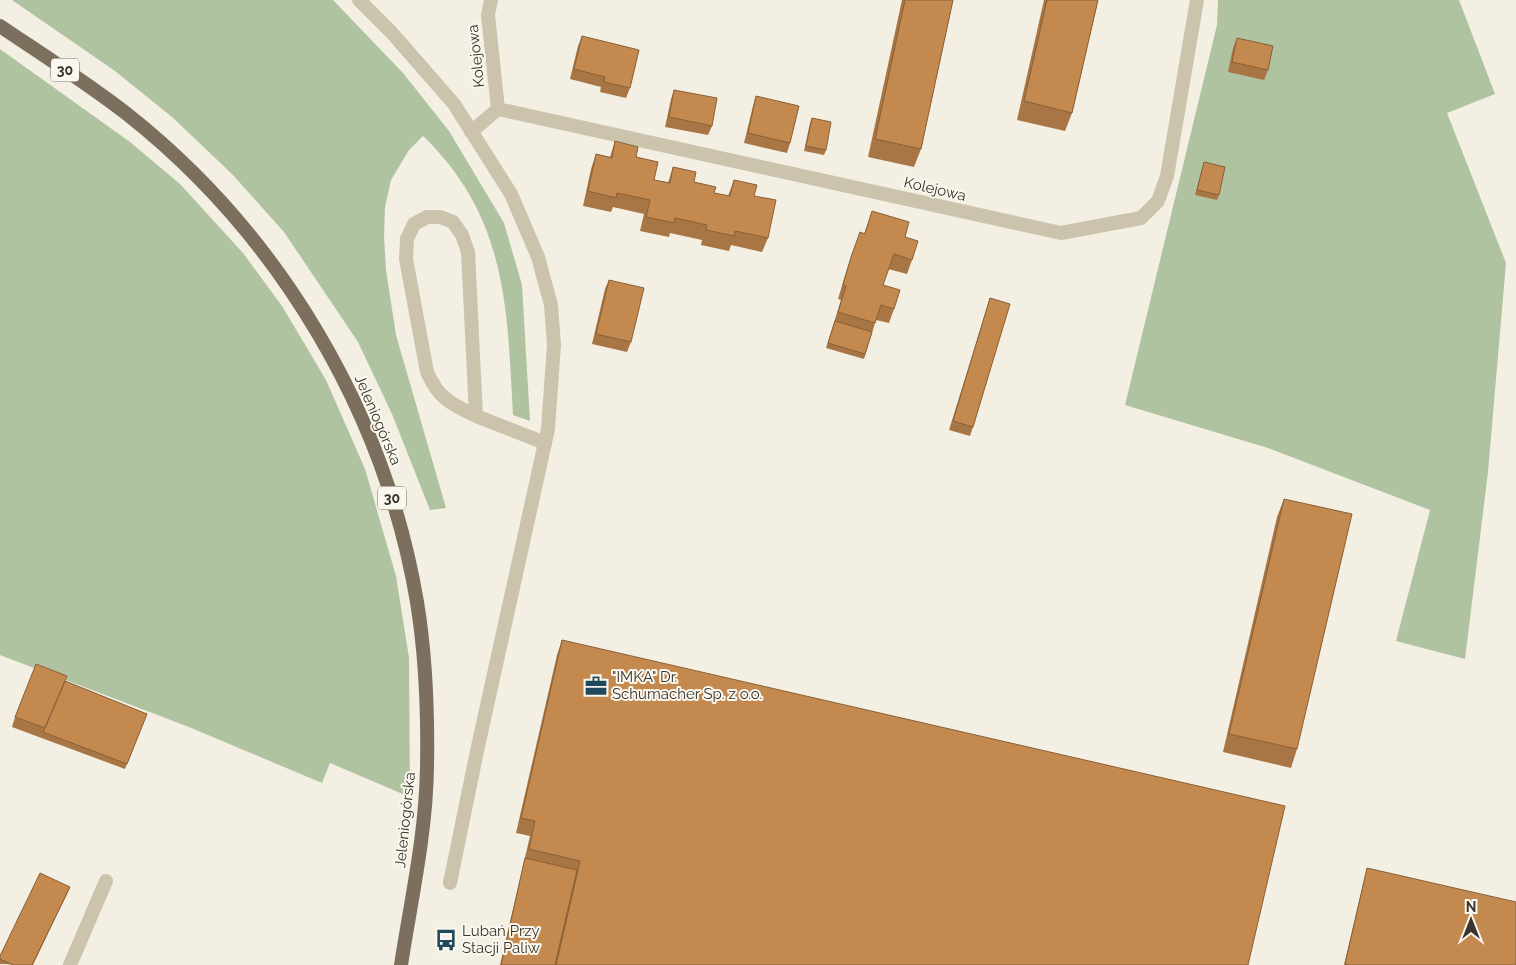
<svg xmlns="http://www.w3.org/2000/svg" width="1516" height="965" font-family="Raleway,sans-serif">
<style>
.green{fill:#afc3a1}
.lines{fill:none;stroke-linecap:round;stroke-linejoin:round}
.service{stroke:#ccc3ad;stroke-width:14}
.minor{stroke:#ccc3ad;stroke-width:14}
.primary{stroke:#7c6f5d;stroke-width:14}
.wall{fill:#a87644}
.shaded-wall{fill:#886037}
.building{fill:#c3894f;stroke:#886037}
.labels{text-anchor:middle;stroke-width:4;stroke-linejoin:round;paint-order:stroke}
.shield{fill:#faf8ee;stroke:#746f66;stroke-width:1}
.shield-label{font-size:14px;font-weight:bold;fill:#3a342c}
.street-label{font-size:15px;fill:#3a342c;stroke:#faf8ee}
.poi-label{font-size:15px;fill:#3a342c;stroke:#faf8ee;text-anchor:start}
</style>
<rect width="100%" height="100%" fill="#f3efe2"/>
<!-- green -->
<path class="green" d="M12 0H333L403 73 449 131 504 223 522 285 530 421 513 415C507 306 507 217 423 136L409 150 391 180 385 207 384 236 386 270 396 335 446 508 430 510 392 414 358 342 284 232 232 174 172 117 115 71Z
M1218 0H1459L1495 94 1447 113 1506 263 1488 472 1465 659 1396 641 1430 510 1268 448 1125 405 1217 25Z
M0 49 130 142 180 184 243 253 282 306 326 380 365 469 396 576 409 658 410 792 405 795 330 763 322 783 189 727 0 655Z"/>
<g class="lines">
<!-- service -->
<path class="service" d="M476 416C451 404 439 399 427 372L406 259 407 239 414 224 427 217H440L453 222 462 235 468 252 476 416 545 443
M70 965 106 881"/>
<!-- minor -->
<path class="minor" d="M359 0 392 33 454 104 511 194 538 257 551 305 554 345 548 429 477 751 450 883
M498 109 1061 233 1141 218 1158 201 1167 176 1197 0
M471 132 498 109 488 15 491 0"/>
<!-- primary -->
<path class="primary" d="M0 26C43 55 87 83 127 114 279 234 385 412 417 602 426 657 428 713 427 768 426 834 411 900 401 965"/>
</g>
<!-- wall -->
<path class="wall" d="M902 0H953L921 149 914 167 868 157Z
M1044 0H1098L1072 113 1065 131 1017 120Z
M582 36 630 88 626 98 600 92 601 87 570 79 578 46Z
M1237 38 1268 70 1264 80 1228 72 1233 48Z
M674 90 712 126 708 135 665 127 671 99Z
M756 96 790 143 787 153 744 143 753 106Z
M812 118 826 150 824 155 804 151 810 123Z
M615 141 636 157 654 180 668 183 673 167 694 182 714 193 728 196 734 180 754 196 768 238 762 252 731 245 729 251 701 245 702 240 670 233 669 237 640 231 644 214 613 207 611 212 583 206 591 169 596 154 610 157Z
M1204 162 1219 195 1217 200 1195 195Z
M872 211 905 237 912 260 907 274 888 269 883 285 894 309 889 323 876 320 864 359 826 348 841 300 838 299 846 272 860 232 864 234Z
M609 280 631 342 627 352 592 344 605 289Z
M990 298 973 427 970 436 949 430Z
M1284 499 1297 749 1291 768 1223 752 1277 517Z
M562 640 1248 965H500L530 836 516 833 557 655Z
M65 681 147 714 125 769 12 727 15 717Z
M1367 868 1516 965H1344Z
M70 887 33 965 0 964V956Z"/>
<!-- shaded-wall -->
<path class="shaded-wall" d="M70 887 68 892 32 965Z"/>
<!-- building -->
<path class="building" d="M905 0H953L921 149 875 139Z
M1047 0H1098L1072 113 1024 101Z
M582 36 639 50 630 88 604 82 605 77 574 69Z
M1237 38 1273 46 1268 70 1232 62Z
M674 90 717 98 712 126 669 117Z
M756 96 799 106 790 143 748 133Z
M812 118 831 122 826 150 806 146Z
M615 141 638 147 636 157 658 162 654 180 670 183 673 167 696 172 694 182 716 187 714 193 730 196 734 180 757 185 754 196 776 200 768 238 735 231 734 236 706 230 707 225 675 218 674 223 646 217 650 200 617 193 616 198 588 191 596 154 612 158Z
M1204 162 1225 167 1219 195 1197 190Z
M872 211 909 222 905 237 918 241 912 260 894 254 883 285 900 290 894 309 881 305 875 323 838 312 846 286 843 285 851 257 860 232 865 234Z
M609 280 644 288 631 342 596 334Z
M990 298 1010 304 973 427 953 421Z
M835 321 872 332 865 354 828 343Z
M1284 499 1352 514 1297 749 1229 734Z
M562 640 1285 806 1248 965H556L580 861 529 849 535 821 521 818Z
M36 664 67 676 45 728 15 717Z
M65 681 147 714 127 764 43 732Z
M525 858 577 870 555 965H501Z
M1367 868 1516 902V965H1349L1345 964Z
M40 873 70 887 32 965H13L0 959V956Z"/>
<!-- icons -->
<defs>
<g id="office-bare" transform="scale(1.725)"><path d="M-6-3h4V-5.5h4V-3h4V5H-6ZM-1-4.5V-3h2v-1.5ZM-6 0V1H6V0Z" fill="#21495c" stroke="#faf8ee" stroke-width="2.5" paint-order="stroke"/></g>
<g id="bus-bare" transform="scale(1.725)"><path d="M-5-6H5V4H4V6H2V4H-2V6H-4V4H-5ZM-3.5-4V0h7V-4ZM-3.5 1.2v1.5H-2V1.2ZM2 1.2v1.5H3.5V1.2Z" fill="#21495c" stroke="#faf8ee" stroke-width="2.5" paint-order="stroke"/></g>
</defs>
<g fill-rule="evenodd">
<use href="#office-bare" x="596" y="686"/>
<use href="#bus-bare" x="446" y="940"/>
</g>
<g class="labels">
<!-- shield labels -->
<g class="shield">
<rect x="51" y="58.5" width="28" height="23" rx="4"/>
<rect x="378" y="486.5" width="28" height="23" rx="4"/>
</g>
<g class="shield-label">
<text x="65" y="75">30</text>
<text x="392" y="503">30</text>
</g>
<!-- street labels -->
<g class="street-label">
<text transform="translate(476 56) rotate(-96)" y="5">Kolejowa</text>
<text transform="translate(935 189) rotate(13)" y="5">Kolejowa</text>
<text transform="translate(378 420) rotate(67)" y="5">Jeleniogórska</text>
<text transform="translate(405 820) rotate(-84)" y="5">Jeleniogórska</text>
</g>
<!-- poi labels -->
<g class="poi-label">
<text x="612" y="682">"IMKA" Dr.<tspan x="612" dy="17">Schumacher Sp. z o.o.</tspan></text>
<text x="462" y="936">Lubań Przy<tspan x="462" dy="17">Stacji Paliw</tspan></text>
</g>
</g>
<!-- north arrow -->
<g transform="translate(1471 920)" stroke="#faf8ee" stroke-width="4" paint-order="stroke">
<path d="M0-4L9 19L0 12L-9 19Z" fill="#3a342c"/>
<text y="-8" font-size="14" font-weight="bold" text-anchor="middle" fill="#3a342c">N</text>
</g>
</svg>
